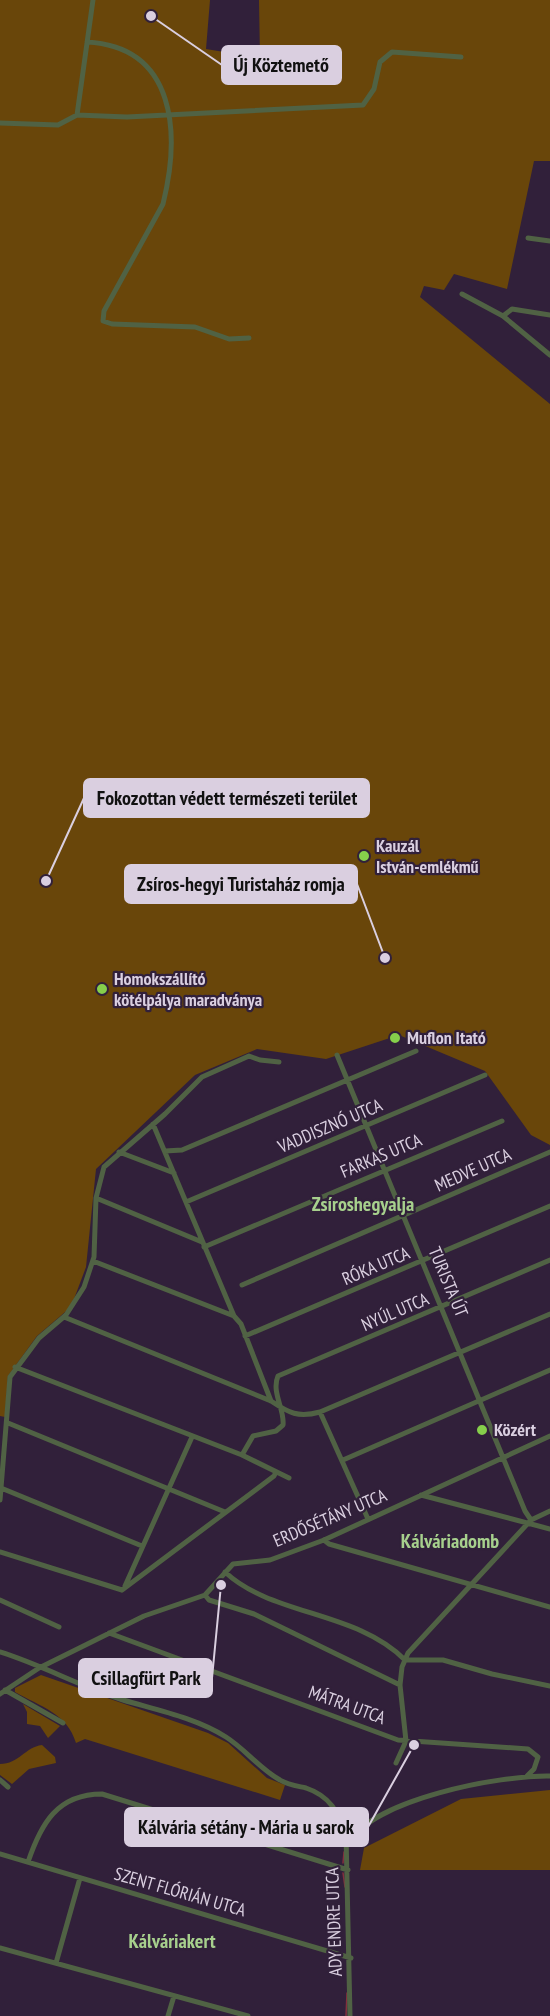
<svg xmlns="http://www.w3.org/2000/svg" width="550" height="2016" font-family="'PT Sans Narrow',sans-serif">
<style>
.green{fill:#69460a}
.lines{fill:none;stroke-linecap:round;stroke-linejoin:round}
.stream{stroke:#82303d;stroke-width:1.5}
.street{stroke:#506244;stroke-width:5}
.poi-dot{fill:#86cf4b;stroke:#31203a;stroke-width:2}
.labels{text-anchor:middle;stroke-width:4.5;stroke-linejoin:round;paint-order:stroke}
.poi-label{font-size:18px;font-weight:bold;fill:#dacfe0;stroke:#31203a;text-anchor:start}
.street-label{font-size:18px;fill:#dacfe0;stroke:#31203a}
.neighbourhood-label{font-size:20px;font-weight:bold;fill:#a7d08d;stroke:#31203a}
.leader{fill:none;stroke:#dacfe0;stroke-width:2}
.callout-dot{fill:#dacfe0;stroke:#31203a;stroke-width:2}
.callout{fill:#dacfe0;stroke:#dacfe0;stroke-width:2}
.callout-label{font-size:20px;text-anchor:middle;font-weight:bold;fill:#111}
</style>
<rect width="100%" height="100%" fill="#31203a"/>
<!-- green -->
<path class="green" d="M0 0H210L206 49 260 58 259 0H550V161H534L507 289 454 274 444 290 424 286 420 297 550 404V1145L531 1135 485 1071 399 1035 326 1059 257 1049 195 1075 96 1169 86 1267 71 1307 37 1336 8 1376 5 1417 0 1416Z
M41 1675 208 1733 228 1743 267 1778 285 1785 280 1800 85 1739 76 1743C67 1713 41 1707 15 1692V1688Z
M23 1704 60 1726 48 1738 40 1726 27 1724V1712Z
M42 1745 55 1757 56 1763 29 1769 12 1784 0 1775V1764C19 1764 25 1747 42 1745Z
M550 1790V1870H360L364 1848 461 1799Z"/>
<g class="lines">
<!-- stream -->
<path class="stream" d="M343 1863 344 1852
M343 1873 345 1887
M346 2016 347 1993"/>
<!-- street -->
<path class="street" d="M87 42C177 47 180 135 163 204L104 311 103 321 112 324 195 327 229 339 249 338
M77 115 127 117 363 105 374 89 380 62 392 52 461 57
M0 123 58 125 77 115 93 0
M528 238 550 241
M462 294 503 316 550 355
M503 316 512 309 550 315
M337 1055 525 1511 531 1520
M153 1124 234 1316 241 1324 271 1401
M165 1151 182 1150 416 1051
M119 1152 174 1173
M96 1198 202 1242
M186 1202 485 1075
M204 1247 502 1121
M93 1261 234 1316
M242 1285 550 1152
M64 1317 271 1401C289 1413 298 1418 320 1412L550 1314
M245 1336 550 1206
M15 1367 242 1455 289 1478
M320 1412 368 1519
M8 1423 225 1512
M242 1455 253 1436 276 1431 283 1425C285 1410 271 1392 278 1376L550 1260
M343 1460 550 1370
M1 1488 142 1546
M421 1495 550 1529
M0 1500 10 1377 39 1338 66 1315 84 1287 94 1257 96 1198 104 1167 165 1114 202 1077 249 1056 260 1060 279 1062
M324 1540 329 1544 550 1607
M0 1552 122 1590
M225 1572C272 1616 357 1611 405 1660
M125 1586 192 1437
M122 1590 274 1476 276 1472
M205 1595 209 1600 254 1614 400 1685
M0 1600 59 1627
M109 1633 398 1740 528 1749 538 1757 534 1769 527 1776
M0 1652C42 1665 81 1687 123 1700 157 1710 196 1718 226 1737 245 1749 260 1769 280 1780 288 1785 297 1786 306 1788 330 1796 338 1812 346 1834L350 2016
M405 1660H443L492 1674 550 1686
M5 1690 63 1723
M0 1694 39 1668 144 1616 205 1595 233 1564 270 1560 324 1540 550 1436
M396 1763 406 1741 400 1685 402 1667 408 1653 531 1520 550 1511
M0 1780 8 1787
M347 1845C371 1799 501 1775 550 1776
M0 1854 351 1958
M28 1862C41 1824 57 1794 102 1794L348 1870
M0 1948 248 2016
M56 1963 80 1878
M168 2016 174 1996"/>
</g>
<!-- markers -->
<g class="poi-dot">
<circle cx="364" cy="856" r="6"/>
<circle cx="102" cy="989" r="6"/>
<circle cx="395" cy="1038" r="6"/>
<circle cx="482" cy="1430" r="6"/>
</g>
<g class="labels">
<!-- poi labels -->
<g class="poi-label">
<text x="376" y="852">Kauzál<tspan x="376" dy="21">István-emlékmű</tspan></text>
<text x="114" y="985">Homokszállító<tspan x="114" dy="21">kötélpálya maradványa</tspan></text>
<text x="407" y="1044">Muflon Itató</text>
<text x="494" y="1436">Közért</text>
</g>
<!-- street labels -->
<g class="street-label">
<text transform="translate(330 1126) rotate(-23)" y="6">VADDISZNÓ UTCA</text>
<text transform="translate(381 1156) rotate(-23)" y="6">FARKAS UTCA</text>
<text transform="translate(473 1170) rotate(-24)" y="6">MEDVE UTCA</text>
<text transform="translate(376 1266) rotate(-23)" y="6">RÓKA UTCA</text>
<text transform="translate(448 1282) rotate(67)" y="6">TURISTA ÚT</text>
<text transform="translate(395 1312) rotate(-23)" y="6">NYÚL UTCA</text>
<text transform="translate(330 1518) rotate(-23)" y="6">ERDŐSÉTÁNY UTCA</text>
<text transform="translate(347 1705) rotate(20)" y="6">MÁTRA UTCA</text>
<text transform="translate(180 1892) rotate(16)" y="6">SZENT FLÓRIÁN UTCA</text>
<text transform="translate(334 1922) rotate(-92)" y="6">ADY ENDRE UTCA</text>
</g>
<!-- neighbourhood labels -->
<g class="neighbourhood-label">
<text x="363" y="1211">Zsíroshegyalja</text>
<text x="450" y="1548">Kálváriadomb</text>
<text x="172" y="1948">Kálváriakert</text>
</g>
</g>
<!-- callouts -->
<path class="leader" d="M151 16L222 65M46 881L84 798M385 958L357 884M221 1585L212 1678M414 1745L368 1827"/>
<g class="callout-dot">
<circle cx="151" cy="16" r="6"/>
<circle cx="46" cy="881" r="6"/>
<circle cx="385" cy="958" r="6"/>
<circle cx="221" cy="1585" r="6"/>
<circle cx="414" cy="1745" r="6"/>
</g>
<g class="callout">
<rect x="222" y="46" width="119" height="38" rx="6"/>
<rect x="84" y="779" width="285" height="38" rx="6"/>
<rect x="125" y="865" width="232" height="38" rx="6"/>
<rect x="79" y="1659" width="133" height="38" rx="6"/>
<rect x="125" y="1808" width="243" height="38" rx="6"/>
</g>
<g class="callout-label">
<text x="281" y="72">Új Köztemető</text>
<text x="227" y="805">Fokozottan védett természeti terület</text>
<text x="241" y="891">Zsíros-hegyi Turistaház romja</text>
<text x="146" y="1685">Csillagfürt Park</text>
<text x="246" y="1834">Kálvária sétány - Mária u sarok</text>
</g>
</svg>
